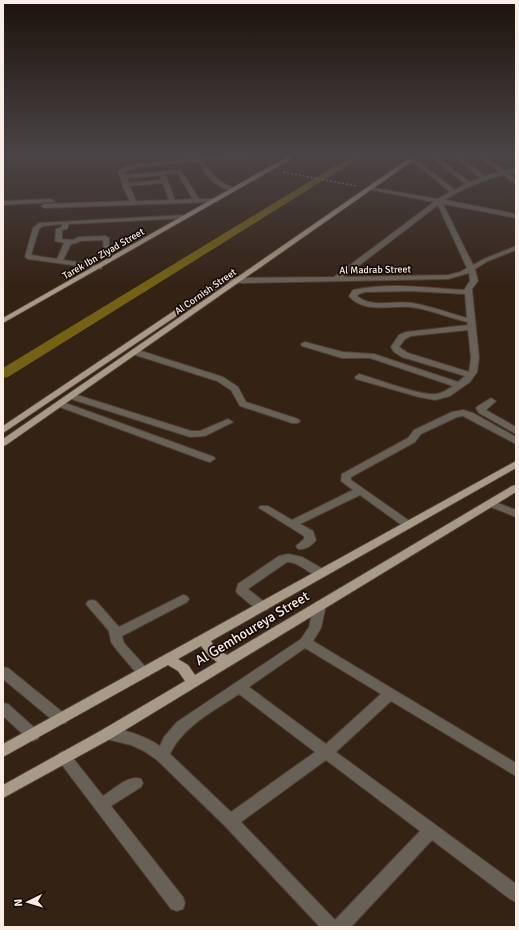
<svg xmlns="http://www.w3.org/2000/svg" width="519" height="930" font-family="Signika,sans-serif">
<style>
.lines{fill:none;stroke-linecap:round;stroke-linejoin:round}
.canal{fill:#746114;fill-rule:evenodd}
.minor-casing{stroke:#503e32;stroke-width:2}
.major-casing{stroke:#503e32;stroke-width:2}
.path{stroke:#a19187;stroke-width:1.5;stroke-dasharray:2 2;stroke-linecap:butt}
.minor{fill:#676158;fill-rule:evenodd}
.major{fill:#a89a88;fill-rule:evenodd}
.labels{text-anchor:middle;stroke-width:3.5;stroke-linejoin:round;paint-order:stroke}
.far-street-label{font-size:10px;fill:#faede5;stroke:#160d08}
.near-street-label{font-size:14px;fill:#faede5;stroke:#160d08}
</style>
<rect width="100%" height="100%" fill="#342215"/>
<g class="lines">
<!-- canal -->
<path class="canal" d="M353 155H364L8 377 3 378V368Z"/>
<!-- minor casing -->
<g class="minor-casing">
<path id="minor" d="M244 155H288L204 161C211 176 220 183 236 189V191L234 192C216 187 206 178 199 161L133 168 124 172 125 175 181 170 199 199H218V201L216 202 44 208 41 206 44 204 130 201 122 185 123 184 118 172 121 169 130 165 201 157ZM177 173 193 199 175 200 166 176 163 174ZM162 175 160 176 161 180 129 183 127 178ZM163 183 169 200 136 201 130 186Z
M428 155H435L470 182 480 178 452 155H459L485 176 499 172 477 155H484L505 171 516 169V173L509 174 516 179V184L503 175C482 180 463 189 445 200L516 214V218L443 204 473 265 484 259 516 246V250L488 261 475 269 478 281 472 289 479 358 477 372 470 382 450 396 435 400 419 397 356 379 355 377 359 374C377 379 420 396 436 394 443 393 447 390 453 386L370 358H342L302 346 301 344 305 342 343 352 374 354 458 382 465 376 402 357 394 352 391 347 399 335 406 332 468 325 467 322C450 318 428 309 411 307 391 305 364 314 349 296L353 290C387 282 429 288 464 290L470 281 469 273 448 279 243 283 227 282 223 280 227 278 334 277 434 202 371 190 369 189V187L438 199 450 192 411 160V158L413 157 455 190 465 184ZM438 205 467 268 460 272 448 275 344 277ZM411 291 465 294 467 318C449 313 430 306 412 303 394 300 373 309 357 296L359 294 365 292ZM468 330 471 358 469 372 408 353 399 347 405 339 411 336Z
M506 155H513L516 157V162Z
M51 199 54 201 53 202 3 205V201Z
M185 215 188 217 187 218 69 224 67 229 62 230V239L73 240 79 237 106 236 109 238V250L104 251 103 240 80 241 76 243 71 244 63 260 98 265 102 267 101 269 28 259 25 257 33 228 39 223ZM62 224V227L56 229 55 241 64 243 57 259 31 255 39 229 43 226Z
M135 349 223 377 238 387 246 402 298 419 300 421 298 423H292L240 406 231 390 217 381 132 354 131 352 132 350Z
M71 393 191 431H200L228 419 233 422 205 436 190 437 68 398 66 396Z
M491 398 496 401 486 410 516 427V434L479 413 476 408 478 406Z
M60 401 214 457 215 459 210 462 206 461 57 406 55 404Z
M463 410 473 413 516 437V444L463 416 457 417 421 434 415 442 351 477V480L411 522 412 524 411 526H403L360 495 300 524 313 531 316 540C312 546 305 550 298 549L296 546 304 539V536L259 508 260 506H268L292 520 353 490 341 481 342 474 408 438 414 430 452 412Z
M490 500 516 510V517L486 505 485 503Z
M288 554 302 557 325 570 327 573 325 576C312 580 301 561 287 562L248 589 267 604 269 607 267 610C257 613 246 600 238 594L236 591 238 584 279 556Z
M183 595 187 596 189 599 187 602 122 636 124 643 150 672 149 676 144 677 139 676 116 649 111 642 109 631 86 604 88 601 92 600 96 601 119 627Z
M320 601 324 602 326 605 321 628 313 641 516 763V776L391 701 336 752 516 884V902L510 899 432 840 351 927H320L225 826 157 760 144 751 131 745 102 738 100 734 102 730C118 725 146 737 160 746L164 737 177 722 301 639 309 627 314 605 316 602ZM305 648 381 694 326 744 249 687ZM239 694 315 752 231 812 170 754C183 726 214 711 239 694ZM326 760 420 831 335 920 241 822Z
M3 667 8 668 66 715 68 719 66 723 61 724 56 723 3 679Z
M3 703 8 704 38 731 40 735 38 739 33 741 28 739 3 716Z
M64 751 69 753 103 796C113 790 129 774 141 779L143 783 141 787 111 806 183 897 185 903 183 909 177 911 171 909 59 761 57 757 59 753Z"/>
</g>
<!-- major casing -->
<g class="major-casing">
<path id="major" d="M290 155H298L3 323V318Z
M414 155H421L6 445 3 446V439Z
M211 286H217L218 288 3 433V426Z
M516 461V468L211 641C214 648 221 652 227 655L512 486 516 485V492L112 738 3 798V785L102 730 185 681 178 671 168 665 3 757V744ZM201 646 209 656 217 662 195 675 188 665 178 659Z"/>
</g>
<!-- path -->
<path class="path" d="M283 172 357 186"/>
<!-- minor -->
<use href="#minor" class="minor"/>
<!-- major -->
<use href="#major" class="major"/>
</g>
<!-- sky -->
<linearGradient id="sky" x2="0" y2="1"><stop stop-color="#1d130c"/><stop offset="0.54" stop-color="#4a4446"/><stop offset="1" stop-color="#4a4446" stop-opacity="0"/></linearGradient>
<rect width="519" height="286" fill="url(#sky)"/>
<g class="labels">
<!-- far-street labels -->
<g class="far-street-label">
<text transform="translate(103 253) rotate(-30)" y="4">Tarek Ibn Ziyad Street</text>
<text transform="translate(375 269) rotate(-1)" y="4">Al Madrab Street</text>
<text transform="translate(205 291) rotate(-35)" y="4">Al Cornish Street</text>
</g>
<!-- near-street labels -->
<g class="near-street-label">
<text transform="translate(252 628) rotate(-31)" y="5">Al Gemhoureya Street</text>
</g>
</g>
<!-- border -->
<rect width="519" height="930" fill="none" stroke="#faede5" stroke-width="8"/>
<!-- north arrow -->
<g transform="translate(28 902) rotate(265)" stroke="#160d08" stroke-width="3" paint-order="stroke">
<path d="M0-3L7 15L0 10L-7 15Z" fill="#faede5"/>
<text y="-6" font-size="11" font-weight="bold" text-anchor="middle" fill="#faede5">N</text>
</g>
</svg>
